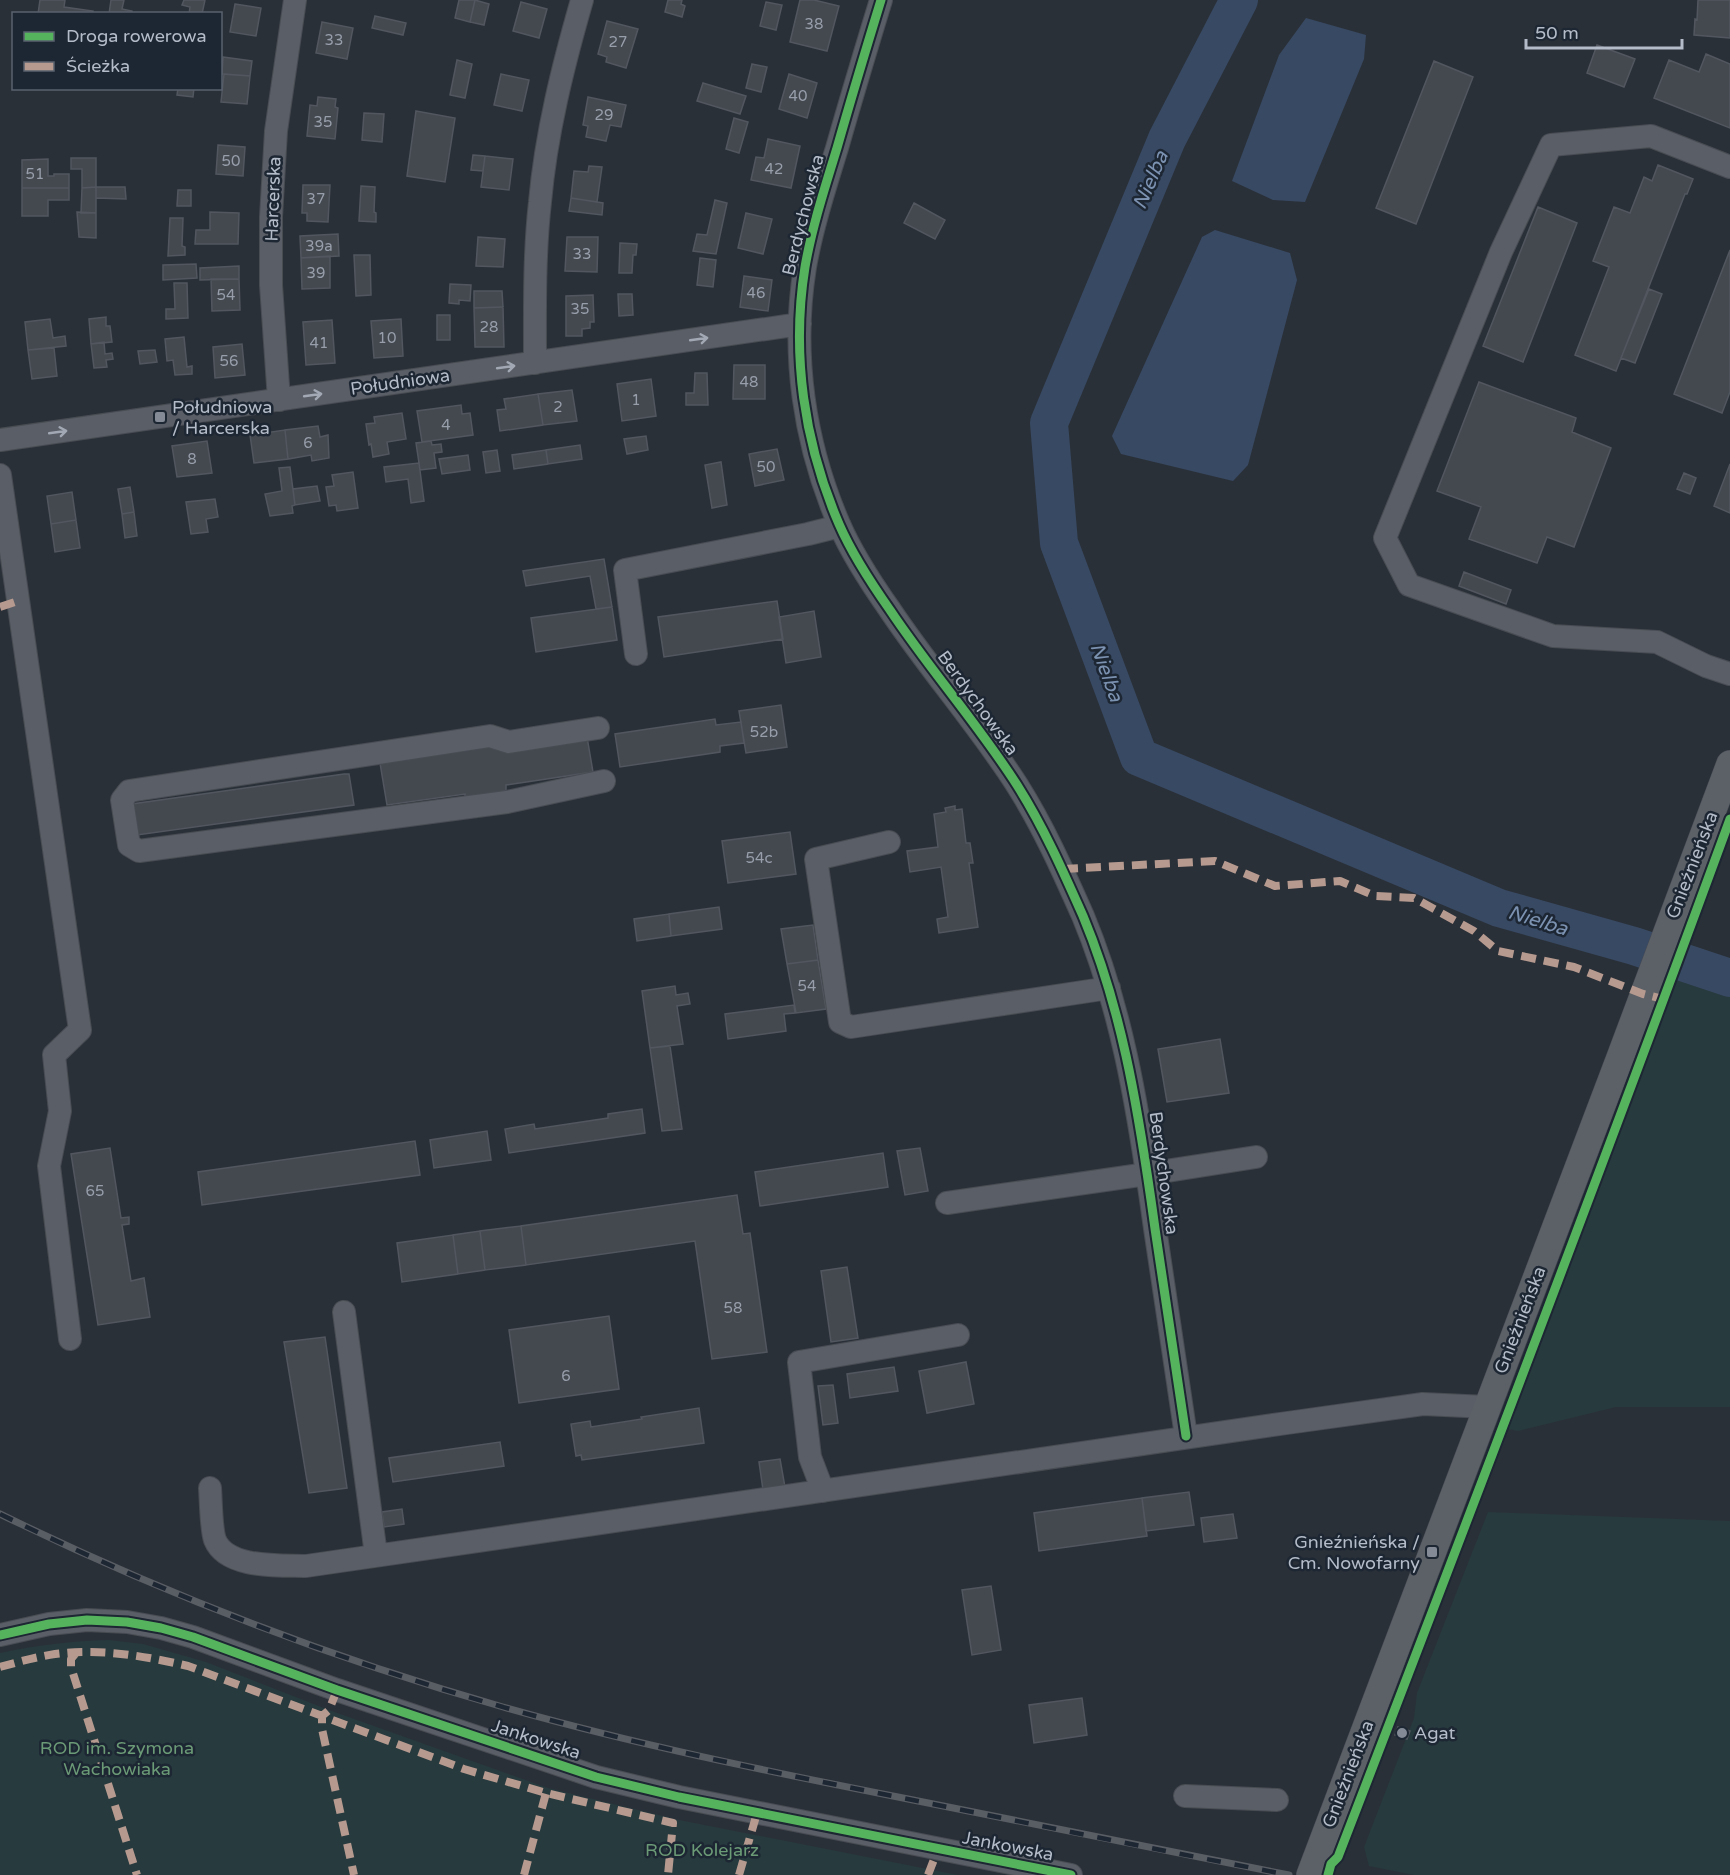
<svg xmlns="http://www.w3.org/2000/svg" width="1730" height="1875" font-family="'Varela Round',sans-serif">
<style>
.green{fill:#273a3e}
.water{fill:#384963}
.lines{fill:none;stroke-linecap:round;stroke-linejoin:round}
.river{stroke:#384963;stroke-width:38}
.building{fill:#444950;stroke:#52575f;stroke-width:1.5}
.minor-casing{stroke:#484c53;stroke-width:24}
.major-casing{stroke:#484c55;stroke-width:28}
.minor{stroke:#5a5e66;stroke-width:22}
.major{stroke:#5c6168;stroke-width:27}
.rail-casing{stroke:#595d64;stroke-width:7}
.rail{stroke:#1d2633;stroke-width:4.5;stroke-dasharray:14;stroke-linecap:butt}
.quiet{stroke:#b69a8f;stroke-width:8;stroke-dasharray:15 8;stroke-linecap:butt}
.cycleway-casing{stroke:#1d2633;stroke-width:13}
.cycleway{stroke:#56b35d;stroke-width:9}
.oneway{stroke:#a2a9b5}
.poi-dot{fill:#848b96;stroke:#1d2633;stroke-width:2}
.labels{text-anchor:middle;stroke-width:5;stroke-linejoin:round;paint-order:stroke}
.number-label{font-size:15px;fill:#989fab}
.street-label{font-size:18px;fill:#b4bcc9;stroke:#1d2633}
.poi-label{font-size:18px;fill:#b4bcc9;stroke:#1d2633;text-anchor:start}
.park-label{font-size:18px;fill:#6b9a76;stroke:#1d2633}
.water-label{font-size:20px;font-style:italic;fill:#7c92b1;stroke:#1d2633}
</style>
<rect width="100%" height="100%" fill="#2a3038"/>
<!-- green -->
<path class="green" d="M1679 975 1730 990V1407H1616L1518 1431 1508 1429Z
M1488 1512 1730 1521V1875H1414L1369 1866 1364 1847 1414 1718 1417 1693Z
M109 1640 143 1644 206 1662 329 1710 548 1788 679 1820 958 1875H0V1653C36 1645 72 1641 109 1640Z"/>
<!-- water -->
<path class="water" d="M1306 18 1366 35 1364 59 1305 202 1273 200 1232 181 1279 55Z
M1215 230 1290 253 1297 280 1248 465 1233 481 1121 454 1112 436 1202 237Z
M1688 952 1730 968V990L1679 975Z"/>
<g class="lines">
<!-- river -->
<path class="river" d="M1239 0 1167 139 1049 423 1059 543 1139 757 1499 908 1634 946 1730 978"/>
</g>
<!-- building -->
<path class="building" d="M40 0H65L64 7 93 11 92 14H38Z
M111 0H124L122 9 132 11V14H109Z
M184 0H205L202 14H189L190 7 182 5Z
M459 0H475L470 22 455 18Z
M475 0 489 4 484 25 470 22Z
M682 0 681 4 685 6 682 17 665 12 668 0Z
M800 0H814L839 6 827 51 790 42Z
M1698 0H1730V38L1694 35 1695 19 1697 20Z
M521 2 547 9 539 38 513 31Z
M766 2 782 5 776 30 760 26Z
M235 4 261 8 256 36 230 32Z
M375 16 406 23 403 35 372 28Z
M607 21 638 29 626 68 606 62 607 57 598 54Z
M322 22 353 28 347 59 316 53Z
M1597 45 1635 59 1624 87 1587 73Z
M1706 54 1730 64V128L1654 98 1669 60 1699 72Z
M223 57 252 61 250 76 222 74Z
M457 60 472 64 465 98 450 95Z
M1434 61 1473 77 1416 224 1376 208Z
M752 64 767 67 761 92 746 88Z
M224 74 250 76 247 104 221 102Z
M501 74 529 80 522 111 494 105Z
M789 74 817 83 807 118 779 109Z
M703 83 746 96 740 114 697 101Z
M178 88H194L193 97 177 95Z
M318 97 336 99 335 107 338 108 335 139 307 136 310 105 317 106Z
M588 97 626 105 621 127 610 125 606 141 586 137 588 126 583 125Z
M416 111 455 118 445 182 407 176Z
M364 113 384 114 382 142 362 140Z
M734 118 748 122 739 153 726 149Z
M768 139 800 146 791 188 751 180 756 157 764 158Z
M218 145 245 147 243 176 216 174Z
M473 155 485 156 483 171 471 170Z
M485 156 513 159 509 190 481 187Z
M71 158H96V187L82 188V169H71Z
M48 159V176H54V174H69V188H22V160Z
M1658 165 1693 179 1687 194H1685L1616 371 1575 355 1609 267 1593 261 1614 207 1630 213 1644 177 1652 181Z
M589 166 602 167 597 202 571 198 574 171 588 172Z
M303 185H330L328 222 307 221V213H302Z
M361 186 375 187 374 212 376 213V222L359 221Z
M96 187H125L126 199 96 198Z
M96 187V213H81L82 188Z
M22 188H69V200H48V216H22Z
M178 190H191V206H177Z
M571 198 603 203 602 215 569 211Z
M715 200 727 203 716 254 693 251 697 234 707 235Z
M914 203 945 220 935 239 904 223Z
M1538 207 1577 223 1523 362 1483 346Z
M77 212 96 213V238L79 237Z
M210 212 239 213 238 244H195L196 230H210Z
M746 213 772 219 763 254 738 248Z
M170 218H183L182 246 185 247V255L168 256Z
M338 234 339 256 301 258 300 236Z
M478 237 505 239 503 267 476 266Z
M567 237H598L597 272 565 271Z
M620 243 637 244 636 255H633L632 273H619Z
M1730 250V392L1722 413 1674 394Z
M354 255H370L371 295 356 296Z
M330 256V288L302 289 301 258Z
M700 258 716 260 713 287 697 285Z
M196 264 197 278 163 280V265Z
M239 266V279L200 280V268Z
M744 276 772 280 768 311 740 307Z
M211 279H239L240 310 212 311Z
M174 283H187L188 318 166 319V309H175Z
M450 284 471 285 470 301 459 300V304L449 303Z
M1649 289 1662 294 1635 363 1621 358Z
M474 291H502L503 307 474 308Z
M618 294H632L633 315 619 316Z
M593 295 594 322H590V328L582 329V336H566V296Z
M503 307 504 347H475L474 308Z
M437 315H450V340H437Z
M106 317V326H110L112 342 91 344 89 319Z
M50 319 53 338 65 336 66 346 28 350 25 322Z
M401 319 403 356 374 358 371 321Z
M332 320 335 363 306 365 303 322Z
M184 337 187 367 192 366V374L175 375 173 360 167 361 165 339Z
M104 342 105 354 112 353 113 359 106 360 107 367 94 368 91 344Z
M242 344 245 375 215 378 213 347Z
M54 348 57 376 32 379 28 350Z
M155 350 157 362 140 364 138 351Z
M734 365H765V399H733Z
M695 373H707L708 405H686V393H694Z
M651 379 656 416 622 421 617 384Z
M1479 382 1576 418 1572 432 1611 448 1574 547 1547 537 1537 563 1469 539 1481 507 1437 491Z
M572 390 577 421 543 425 538 394Z
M538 394 543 425 500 431 497 410 506 409 504 399Z
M461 405 462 414 470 413 473 435 422 442 417 411Z
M402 413 406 439 387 442 389 454 373 457 371 444 369 445 366 424 375 423 374 417Z
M318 426 320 437 328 435 329 458 312 461 311 455 288 459 285 430Z
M285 430 288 459 254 463 250 435Z
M646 436 648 450 627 454 624 439Z
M207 441 212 473 177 477 172 446Z
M431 441 432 445 441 444 442 452 434 453 436 468 420 470 416 443Z
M580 445 582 459 548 464 546 450Z
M777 449 784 480 755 486 749 454Z
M497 450 500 471 486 473 483 452Z
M546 450 548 464 514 469 512 455Z
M468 455 470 470 442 474 439 459Z
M721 462 727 505 712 508 705 465Z
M419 463 424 501 411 503 408 479 386 482 384 467Z
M1730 464V513L1714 506Z
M290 467 295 505 292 506 293 513 270 516 265 494 282 491 279 468Z
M353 472 358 508 337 511 336 505 329 506 326 487 334 486 332 475Z
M1684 473 1696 478 1690 494 1677 489Z
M317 486 320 501 295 505 293 489Z
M130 487 134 512 122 514 118 489Z
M72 492 76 520 51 524 47 496Z
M215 499 218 517 206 519 208 532 191 534 186 502Z
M134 512 137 536 125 538 122 514Z
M76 520 80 548 55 552 51 524Z
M604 559 612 607 596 609 590 576 526 586 523 571Z
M1464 572 1511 590 1506 604 1459 586Z
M777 601 783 639 664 657 658 617Z
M612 607 617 640 536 652 531 618Z
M814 611 821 657 786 663 779 617Z
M781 705 787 747 746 753 739 711Z
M715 719 716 725 741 722 744 743 720 746V752L620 767 615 734Z
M587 737 593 772 506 785V791L465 797V794L387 805 380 763 499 744Z
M344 774H349L354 805 137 835 132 804Z
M955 806V810L962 809 966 843H970L973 863H969L978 927 939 933 937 919 948 917 941 867 910 872 907 851 938 847 934 814 946 812 945 808Z
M790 832 796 874 728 883 722 841Z
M719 907 722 929 671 936 669 914Z
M669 914 671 936 637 941 634 919Z
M813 925 818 960 787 964 781 929Z
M818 960 826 1009 796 1013 787 964Z
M675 986 676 995 688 993 690 1004 677 1006 683 1044 650 1048 642 991Z
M794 1005 795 1013 784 1014 786 1031 728 1039 725 1014Z
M1220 1039 1229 1093 1167 1102 1158 1049Z
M670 1046 682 1129 662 1131 650 1048Z
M642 1109 645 1133 509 1153 505 1129 534 1124 535 1129 608 1118V1114Z
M487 1131 491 1160 434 1168 430 1140Z
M415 1141 420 1175 202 1205 198 1172Z
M110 1148 121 1218 129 1217V1224L122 1225 131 1281 144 1278 150 1317 98 1325 71 1154Z
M920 1148 928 1191 905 1195 897 1151Z
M883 1153 888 1187 760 1206 755 1172Z
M737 1195 743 1234 750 1233 767 1352 712 1359 695 1241 526 1265 521 1226Z
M521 1226 526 1265 485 1270 480 1231Z
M480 1231 485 1270 458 1274 453 1235Z
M453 1235 458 1274 402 1282 397 1243Z
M847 1267 858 1338 831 1342 821 1271Z
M609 1316 619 1389 519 1403 509 1330Z
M325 1337 347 1488 309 1493 284 1342Z
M966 1362 974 1404 927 1413 919 1371Z
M894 1367 898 1391 850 1398 847 1374Z
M833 1385 838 1423 823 1425 818 1386Z
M699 1408 704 1443 582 1460 581 1455 576 1456 571 1424 590 1421 591 1427 642 1419 641 1417Z
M500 1442 504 1466 393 1482 389 1458Z
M780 1459 785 1487 763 1490 759 1462Z
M1189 1492 1194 1525 1146 1531 1142 1498Z
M1142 1498 1147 1536 1039 1551 1034 1513Z
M402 1509 404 1524 384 1527 382 1512Z
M1233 1514 1237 1538 1204 1542 1201 1518Z
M991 1586 1001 1650 972 1655 962 1590Z
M1082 1698 1087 1735 1034 1743 1029 1705Z
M1398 1727 1410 1731 1407 1739 1395 1735Z"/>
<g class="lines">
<!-- minor casing -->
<g class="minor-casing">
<path id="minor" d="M881 0C866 49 851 99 837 148 825 187 812 227 805 267 791 354 804 443 839 524 852 554 871 583 890 610 930 670 978 724 1017 785 1043 826 1063 871 1083 916 1121 1007 1137 1103 1151 1200 1162 1279 1174 1358 1186 1436
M1730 167 1651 136 1551 145 1501 252 1385 538 1409 585 1553 636 1657 642 1706 666 1730 674
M535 363C535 309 534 255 540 202 546 134 563 66 582 0
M279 400 271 285V217L276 131 295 0
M0 440 800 324
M0 475 80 1030 54 1055 60 1111 49 1166 70 1339
M636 654 625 570 808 534 840 526
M598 728 509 742 490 736 129 791 122 800 129 845 139 851 507 802 604 781
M889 842 816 859 840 1022 851 1027 1109 988
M947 1203 1147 1174 1256 1157
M344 1312 376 1555
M210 1488C211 1501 211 1529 215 1540 227 1569 280 1565 306 1566L1287 1423 1423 1404 1487 1407
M823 1491 810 1457 799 1362 958 1335
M0 1635 49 1624 87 1620 127 1622 161 1628 193 1637 337 1690 596 1777 679 1797 1071 1875
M1185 1796 1277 1800"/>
</g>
<!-- major casing -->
<g class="major-casing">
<path id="major" d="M1310 1875 1621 1055 1730 764"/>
</g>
<!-- minor -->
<use href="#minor" class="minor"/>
<!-- major -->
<use href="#major" class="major"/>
<!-- rail casing -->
<g class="rail-casing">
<path id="rail" d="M0 1514C162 1593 330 1658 503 1707 633 1744 766 1771 898 1797 1028 1823 1158 1850 1289 1875"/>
</g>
<!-- rail -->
<use href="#rail" class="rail"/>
<!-- quiet -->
<path class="quiet" d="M0 607 18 601
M1063 869 1215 861 1275 886 1340 881 1375 896 1414 898 1474 931 1498 951 1574 967 1643 994 1663 999
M76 1653 71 1659V1667L137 1875
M0 1667C18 1662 36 1657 55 1654 99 1648 145 1656 188 1666L464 1769 546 1793 673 1823 668 1875
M337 1690 329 1710 322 1716V1729L354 1875
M524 1875 546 1793
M739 1875 757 1813
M928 1875 938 1849"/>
<!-- cycleway casing -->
<g class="cycleway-casing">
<path id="cycleway" d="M881 0C866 49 851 99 837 148 825 187 812 227 805 267 791 354 804 443 839 524 852 554 871 583 890 610 930 670 978 724 1017 785 1043 826 1063 871 1083 916 1121 1007 1137 1103 1151 1200 1162 1279 1174 1358 1186 1436
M0 1635 49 1624 87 1620 127 1622 161 1628 193 1637 337 1690 596 1777 679 1797 1071 1875
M1328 1875 1331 1864 1338 1857C1471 1512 1603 1166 1730 819"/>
</g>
<!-- cycleway -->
<use href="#cycleway" class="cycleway"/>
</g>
<!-- one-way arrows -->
<defs><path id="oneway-shaft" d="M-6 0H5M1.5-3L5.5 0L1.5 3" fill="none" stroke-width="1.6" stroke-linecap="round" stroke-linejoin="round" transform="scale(1.5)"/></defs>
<g class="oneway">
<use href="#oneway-shaft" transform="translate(699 339) rotate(-8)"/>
<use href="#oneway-shaft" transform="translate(506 367) rotate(-8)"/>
<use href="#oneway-shaft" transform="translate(313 395) rotate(-8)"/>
<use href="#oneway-shaft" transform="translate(58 432) rotate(-8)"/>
</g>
<!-- markers -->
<g class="poi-dot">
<rect x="154" y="411" width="12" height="12" rx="3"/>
<rect x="1426" y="1546" width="12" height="12" rx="3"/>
<circle cx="1402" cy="1733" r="6"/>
</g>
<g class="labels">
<!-- number labels -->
<g class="number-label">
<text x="814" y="29">38</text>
<text x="334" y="45">33</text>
<text x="618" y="47">27</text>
<text x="798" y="101">40</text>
<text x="604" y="120">29</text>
<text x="323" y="127">35</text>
<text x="231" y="166">50</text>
<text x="774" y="174">42</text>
<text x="35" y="179">51</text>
<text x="316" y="204">37</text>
<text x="319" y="251">39a</text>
<text x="582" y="259">33</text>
<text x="316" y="278">39</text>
<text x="756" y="298">46</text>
<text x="226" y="300">54</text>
<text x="580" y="314">35</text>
<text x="489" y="332">28</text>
<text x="387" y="343">10</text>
<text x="319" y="348">41</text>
<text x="229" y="366">56</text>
<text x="749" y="387">48</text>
<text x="636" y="405">1</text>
<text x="558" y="412">2</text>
<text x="446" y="430">4</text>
<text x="308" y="448">6</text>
<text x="192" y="464">8</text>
<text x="766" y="472">50</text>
<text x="764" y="737">52b</text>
<text x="759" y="863">54c</text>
<text x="807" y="991">54</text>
<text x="95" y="1196">65</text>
<text x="733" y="1313">58</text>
<text x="566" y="1381">6</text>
</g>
<!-- street labels -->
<g class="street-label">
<text transform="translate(273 199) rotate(-88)" y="6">Harcerska</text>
<text transform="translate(803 215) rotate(-76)" y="6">Berdychowska</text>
<text transform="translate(400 382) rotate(-8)" y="6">Południowa</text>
<text transform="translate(978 703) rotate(54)" y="6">Berdychowska</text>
<text transform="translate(1692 865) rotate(-69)" y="6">Gnieźnieńska</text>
<text transform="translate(1164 1173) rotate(82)" y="6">Berdychowska</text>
<text transform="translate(1520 1320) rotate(-69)" y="6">Gnieźnieńska</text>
<text transform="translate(536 1739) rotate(18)" y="6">Jankowska</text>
<text transform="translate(1348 1774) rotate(-69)" y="6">Gnieźnieńska</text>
<text transform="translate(1008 1846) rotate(11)" y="6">Jankowska</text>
</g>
<!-- poi labels -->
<g class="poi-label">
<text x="172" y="413">Południowa<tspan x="172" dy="21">/ Harcerska</tspan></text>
<text x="1420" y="1548" text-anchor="end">Gnieźnieńska /<tspan x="1420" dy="21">Cm. Nowofarny</tspan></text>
<text x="1414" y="1739">Agat</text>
</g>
<!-- park labels -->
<g class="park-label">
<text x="117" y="1754">ROD im. Szymona<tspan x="117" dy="21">Wachowiaka</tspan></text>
<text x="702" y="1856">ROD Kolejarz</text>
</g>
<!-- water labels -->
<g class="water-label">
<text transform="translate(1150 180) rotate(-67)" y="7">Nielba</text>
<text transform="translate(1107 672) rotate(70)" y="7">Nielba</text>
<text transform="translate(1538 920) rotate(17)" y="7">Nielba</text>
</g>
</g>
<!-- legend -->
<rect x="12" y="12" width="210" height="78" fill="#1d2633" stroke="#59626f" stroke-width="1.5"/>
<rect x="24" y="32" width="30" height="9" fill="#56b35d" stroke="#59626f" stroke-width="1.5"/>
<text x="66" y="42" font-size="18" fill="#b4bcc9">Droga rowerowa</text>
<rect x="24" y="62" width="30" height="9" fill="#b69a8f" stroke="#59626f" stroke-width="1.5"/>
<text x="66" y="72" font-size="18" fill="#b4bcc9">Ścieżka</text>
<!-- scale -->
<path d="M1526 39v9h156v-9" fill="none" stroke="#b4bcc9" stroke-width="3"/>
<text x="1535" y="39" font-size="18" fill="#b4bcc9" stroke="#1d2633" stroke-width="4.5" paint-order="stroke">50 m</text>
</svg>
